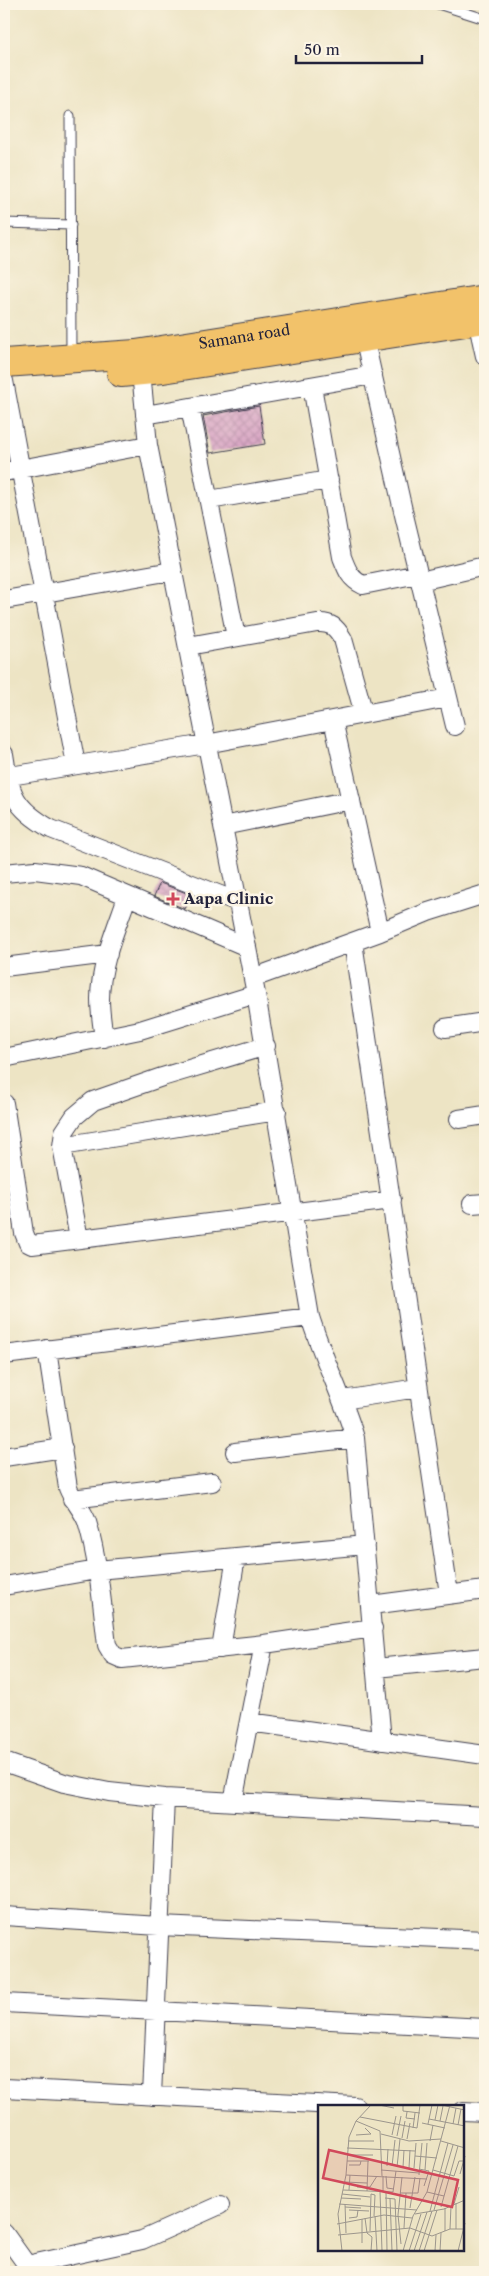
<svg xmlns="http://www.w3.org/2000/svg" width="489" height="2276" font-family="'Libre Caslon Text',serif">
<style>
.building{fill:url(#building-cross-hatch)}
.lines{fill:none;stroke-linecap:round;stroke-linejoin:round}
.lane-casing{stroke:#403f50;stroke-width:11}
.street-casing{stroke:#403f50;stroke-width:20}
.primary-casing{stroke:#403f50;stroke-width:30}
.lane{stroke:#fff;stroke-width:9}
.street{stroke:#fff;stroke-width:18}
.primary{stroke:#f2c26a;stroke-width:28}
.poi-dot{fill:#d1495b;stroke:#fcf5e5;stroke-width:2}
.labels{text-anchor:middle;stroke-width:5;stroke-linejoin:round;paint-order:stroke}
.street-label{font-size:15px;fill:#22223b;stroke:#fcf5e5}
.poi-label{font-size:15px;font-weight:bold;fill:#22223b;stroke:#fcf5e5;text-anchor:start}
.inset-road{fill:none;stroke:#9c968d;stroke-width:1}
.view{fill:#d1495b;fill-opacity:0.15;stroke:#d1495b;stroke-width:2.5}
.inset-edge{fill:none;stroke:#22223b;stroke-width:2.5}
</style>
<defs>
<pattern id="building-cross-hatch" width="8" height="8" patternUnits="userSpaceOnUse" patternTransform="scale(1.25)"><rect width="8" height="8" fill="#d9a7c5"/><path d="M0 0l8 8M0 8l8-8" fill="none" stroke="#ba8faa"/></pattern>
</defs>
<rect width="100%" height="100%" fill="#fcf5e5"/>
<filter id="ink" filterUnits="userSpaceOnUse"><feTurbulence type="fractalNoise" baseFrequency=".02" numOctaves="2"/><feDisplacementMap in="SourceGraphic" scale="10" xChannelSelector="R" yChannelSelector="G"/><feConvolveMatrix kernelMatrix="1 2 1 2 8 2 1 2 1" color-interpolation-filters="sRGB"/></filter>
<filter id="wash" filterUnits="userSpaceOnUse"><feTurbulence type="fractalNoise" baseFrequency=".0096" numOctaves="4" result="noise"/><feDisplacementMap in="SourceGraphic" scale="20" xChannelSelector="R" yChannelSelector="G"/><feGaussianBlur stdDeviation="1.12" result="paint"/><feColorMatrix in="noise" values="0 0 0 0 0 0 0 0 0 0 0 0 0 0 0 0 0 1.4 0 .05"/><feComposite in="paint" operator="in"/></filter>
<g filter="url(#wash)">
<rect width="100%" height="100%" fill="#ede4c4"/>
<g id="blocks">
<!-- building -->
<path class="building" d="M259 406 265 444 210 453 203 416Z
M160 883 192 895 185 909 154 896Z"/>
</g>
</g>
<g filter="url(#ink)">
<use href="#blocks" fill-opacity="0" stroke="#403f50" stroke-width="1"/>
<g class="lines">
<!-- lane casing -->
<g class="lane-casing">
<path id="lane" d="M438 4 485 19
M70 116 71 356
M4 223 71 225"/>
</g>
<!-- street casing -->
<g class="street-casing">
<path id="street" d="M477 320 485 356
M364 337 404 515 455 726
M141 372 148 445 256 994 310 1317C323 1359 343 1397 355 1438L382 1741
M4 381 76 765
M312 386 342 557C347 570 350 579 363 585L418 574
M190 407 236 637
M145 415 373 375
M4 472 148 445
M209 500 329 480
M420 581 485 566
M4 600 172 571
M188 646 317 623C331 622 336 627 343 639L364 714
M333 720 380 932
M4 754C10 794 14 808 51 829L238 902
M4 777 206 744 448 698
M223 826 351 800
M4 873 35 870 81 876 247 947
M353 942 449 1594
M4 967 108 954
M253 978 380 932 428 912 485 894
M445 1028 485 1022
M104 1038C102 1025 100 1012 100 999 100 965 116 929 127 897
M4 1058 140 1030 256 994
M4 1103 24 1233 28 1243 32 1245 392 1200
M459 1119 485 1115
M62 1146 277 1111
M472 1204 485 1203
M79 1239 62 1146 64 1132 74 1117 93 1101 162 1077 266 1046
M47 1349 68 1488C73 1501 83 1510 87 1522 99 1562 102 1605 107 1645L113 1655 122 1659 264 1644 373 1628
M4 1355 310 1317
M343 1400 417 1388
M235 1452 355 1438
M4 1457 63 1448
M72 1499 212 1482
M4 1586 97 1570 365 1545
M371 1605 485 1590
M221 1649 236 1557
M376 1668 485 1657
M249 1722 485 1755
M4 1762 64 1783 109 1792 165 1798 485 1816
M233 1802 264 1644
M4 1916 159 1926 485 1940
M4 2003 485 2028
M4 2088 355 2106
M152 2096 165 1798
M463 2111 485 2112
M4 2233 32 2272
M27 2265 142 2240 220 2205"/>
</g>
<!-- primary casing -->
<g class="primary-casing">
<g id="primary">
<path id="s1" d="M4 363 136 354 485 299"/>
<path d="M121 373 163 369 485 319"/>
</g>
</g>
<!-- lane -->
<use href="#lane" class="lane"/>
<!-- street -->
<use href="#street" class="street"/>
<!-- primary -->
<use href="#primary" class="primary"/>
</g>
</g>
<!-- markers -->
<path class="poi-dot" d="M170.5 891.5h5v5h5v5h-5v5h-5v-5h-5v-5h5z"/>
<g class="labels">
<!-- street labels -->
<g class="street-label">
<text dy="5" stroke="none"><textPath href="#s1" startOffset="242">Samana road</textPath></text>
</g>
<!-- poi labels -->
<g class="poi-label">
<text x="184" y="904">Aapa Clinic</text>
</g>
</g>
<!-- overview -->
<g transform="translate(318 2105)">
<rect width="146" height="146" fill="#ede4c4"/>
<path class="inset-road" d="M61 0 76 3M85 0V6L102 8M123 0 147 5M89 7 88 13 97 14M42 12 99 23 102 0M111 14 147 21M117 15 120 0M38 16 62 26 64 71M122 16 125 1M104 18 127 23M110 19 114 0M135 19 138 3M140 20 143 4M95 23 97 8M63 29 91 36 123 34M38 30 53 29 47 23M74 30 78 11M79 31 83 11M84 33 87 16M89 34 92 18M30 36H56M112 36 115 20M123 36 147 43M29 43 97 46M29 50H55M97 51 119 53M29 56H51M31 60H42L43 56M69 61 70 44M74 61 77 35M79 62 82 34M85 62 86 45M91 63 92 45M96 63 98 38M101 64 111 66 106 81M63 65 101 68M107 65 109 38M115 65 136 71 141 56H147M142 69 147 51M28 70 109 74M101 70 104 38M65 71V87M68 71 69 83 76 84M27 77 49 78M39 82H52L59 71M25 85 75 87 78 66M31 85 32 70M49 86 50 56M62 87 64 146M68 87 69 146M109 87 126 91M82 88H100L102 73M24 89 52 92M23 93 43 94M67 93 77 94 79 146M72 93 74 146M21 99 99 105M27 99 28 128M136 99 141 82M27 102 43 103M123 102 140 41M92 103 97 72M31 105 51 106M116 105 135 40M112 106 130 38M97 109 126 104 147 95M57 111 59 146M31 113 39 112 40 105M47 113 49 128 54 132 53 146M19 119 66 110 94 113M86 123 88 88M92 123 114 131 132 124H147M132 124 133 101M138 124V98M52 126 53 89 57 90 56 111M127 126V103M20 130 92 123M44 138V114M83 139 80 110 84 72M24 146 20 109 28 70 31 32 38 16 53 0M85 146 95 111 109 87 132 0M91 146 103 109M96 146 109 107M101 146 114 106M106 146 119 105M117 146 118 130M122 146 123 128M140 146 147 118"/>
<path class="view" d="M11 45 140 75 134 102 5 73Z"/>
<rect width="146" height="146" class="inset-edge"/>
</g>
<!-- margin -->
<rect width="489" height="2276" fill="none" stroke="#fcf5e5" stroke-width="20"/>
<!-- scale -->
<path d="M296 55v8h126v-8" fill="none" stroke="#22223b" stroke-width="2.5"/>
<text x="304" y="55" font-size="15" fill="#22223b" stroke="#fcf5e5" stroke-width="4" paint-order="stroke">50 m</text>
</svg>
